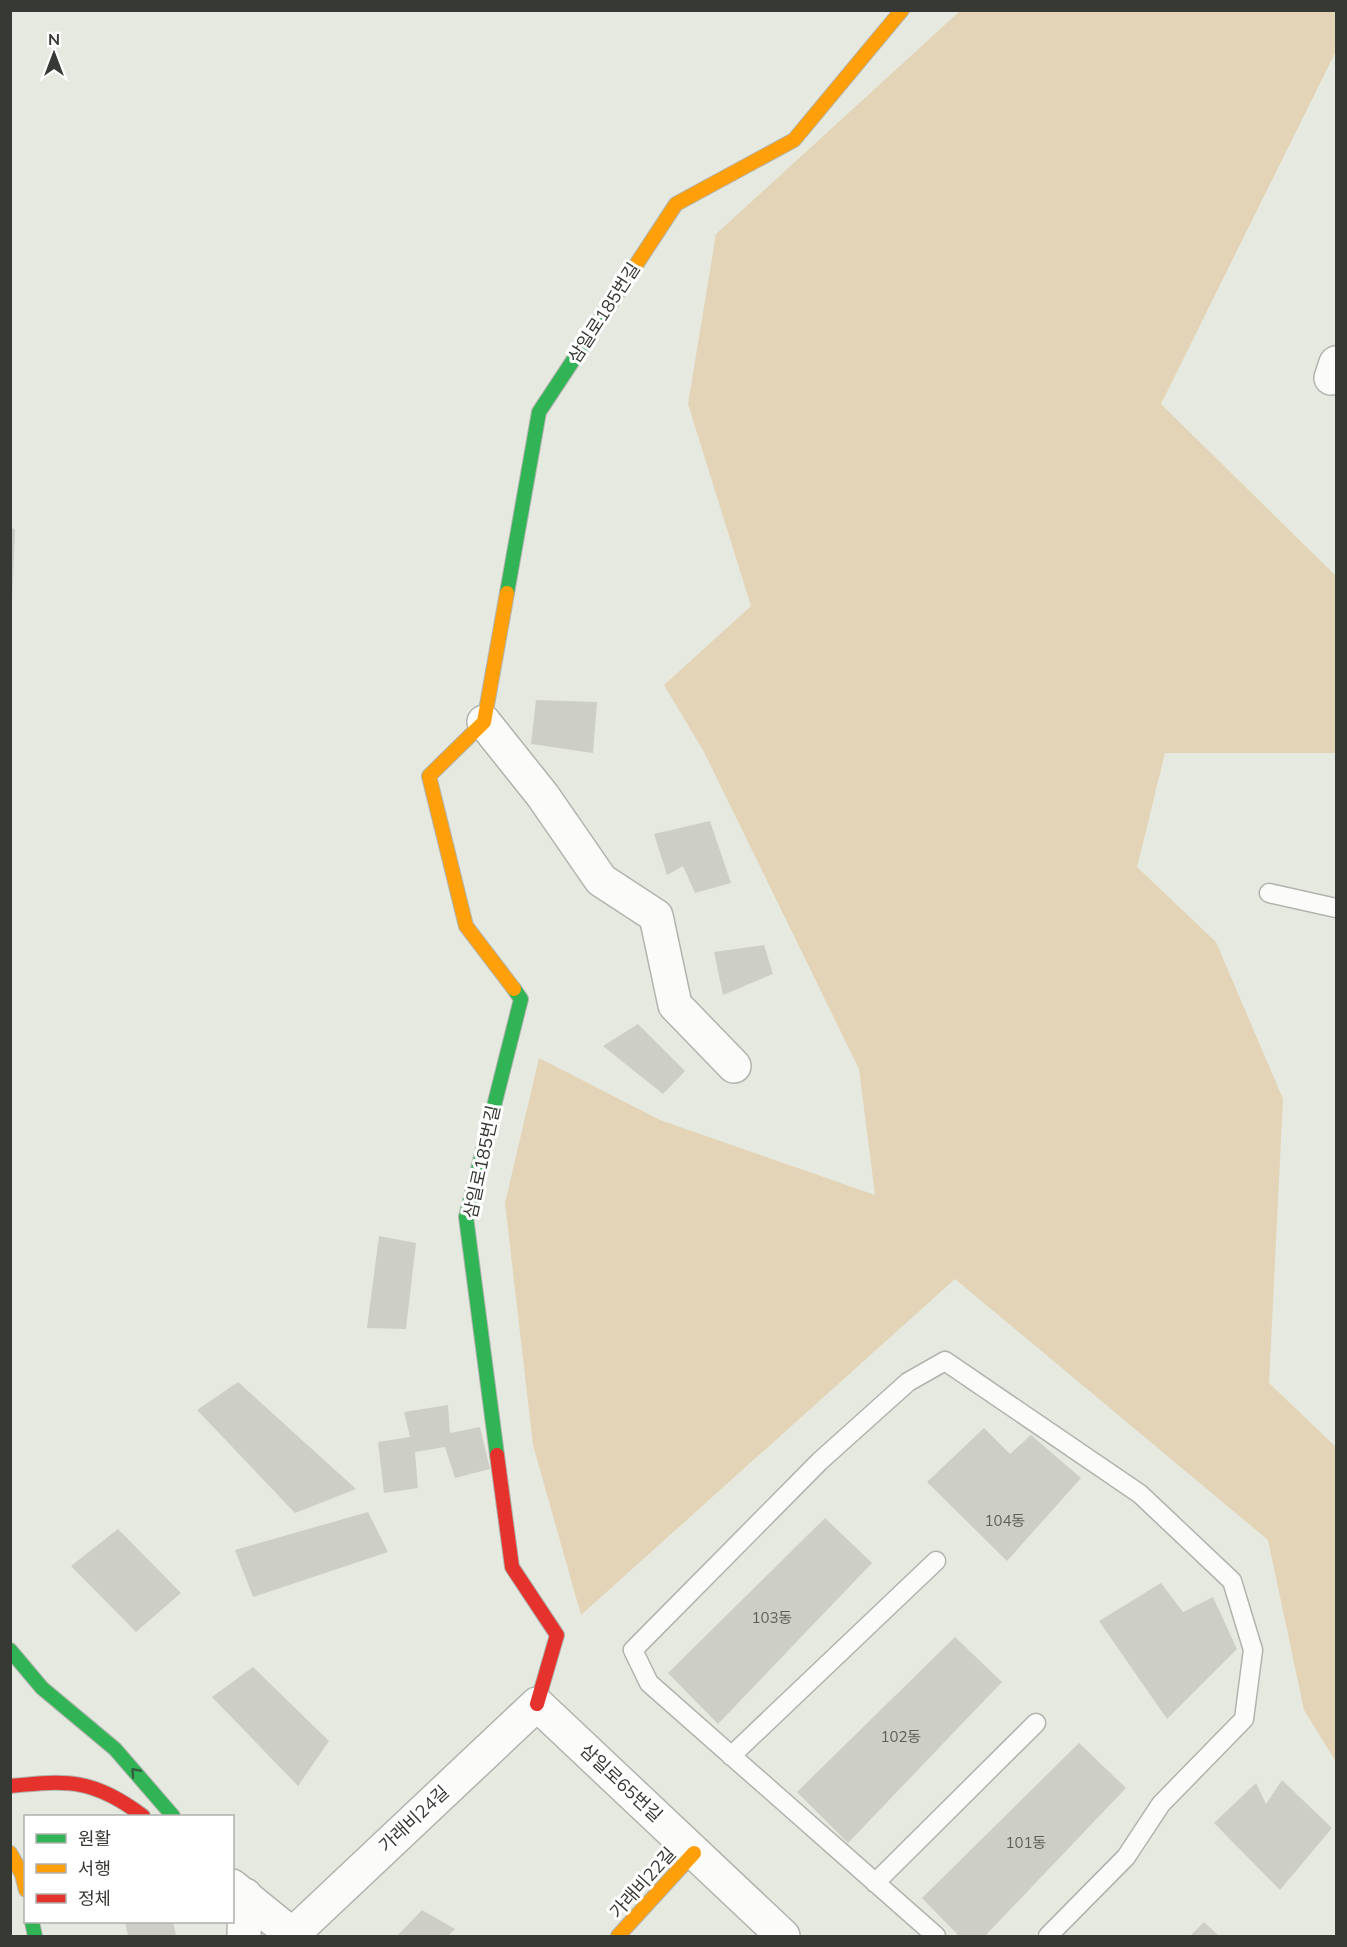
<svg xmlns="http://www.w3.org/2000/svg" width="1347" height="1947" font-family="Mulish,'Noto Sans KR',sans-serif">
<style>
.green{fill:#e4d4b7}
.building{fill:#cdcfc7}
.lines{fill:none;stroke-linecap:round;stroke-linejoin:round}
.lane-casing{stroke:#b1b4ad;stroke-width:21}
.street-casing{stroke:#b1b4ad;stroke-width:36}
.fast-casing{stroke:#b1b4ad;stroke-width:16}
.slow-casing{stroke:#b1b4ad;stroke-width:16}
.jam-casing{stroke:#b1b4ad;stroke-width:16}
.lane{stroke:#fbfcfa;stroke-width:18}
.street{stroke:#fbfcfa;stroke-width:33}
.fast{stroke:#30b455;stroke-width:14}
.slow{stroke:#ff9f0a;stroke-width:14}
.jam{stroke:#e5322d;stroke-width:14}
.oneway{stroke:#355f3e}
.labels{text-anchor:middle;stroke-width:6;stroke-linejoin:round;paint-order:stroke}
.number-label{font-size:15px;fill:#5c5f59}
.street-label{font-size:18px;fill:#373a34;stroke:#fff}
</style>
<rect width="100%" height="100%" fill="#e5e9e0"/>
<!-- green -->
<path class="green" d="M960 11H1336V51L1161 404 1336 576V753H1165L1137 867 1216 942 1283 1099 1269 1383 1336 1447V1762L1304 1710 1268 1540 955 1279 581 1615 533 1445 505 1203 539 1058 660 1120 875 1195 859 1069 704 752 664 685 751 606 688 404 716 234Z"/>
<!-- building -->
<path class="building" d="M10 528 15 529 12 600H10Z
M536 700 597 702 593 753 531 744Z
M710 821 731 883 695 893 683 866 667 875 654 834Z
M764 945 773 974 723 995 714 952Z
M638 1024 685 1071 663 1094 603 1046Z
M379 1236 416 1243 406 1329 367 1328Z
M238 1382 356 1489 295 1513 197 1410Z
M448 1405 450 1433 480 1427 490 1469 455 1478 445 1447 415 1452 418 1488 384 1493 378 1442 410 1437 404 1412Z
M984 1428 1010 1454 1031 1435 1081 1478 1007 1561 927 1482Z
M368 1512 388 1552 253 1597 235 1550Z
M825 1518 872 1563 718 1724 668 1673Z
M118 1529 181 1593 136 1632 71 1566Z
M1161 1583 1183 1612 1213 1597 1237 1649 1167 1719 1099 1621Z
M955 1637 1002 1682 848 1843 797 1792Z
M253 1667 329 1741 298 1786 212 1697Z
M1079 1743 1126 1788 985 1936H959L922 1898Z
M1282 1780 1332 1828 1280 1890 1214 1823 1256 1783 1266 1804Z
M422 1910 455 1929 448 1936H397Z
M125 1922H173L176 1936H128Z
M1204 1922 1219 1936H1190Z"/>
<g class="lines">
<!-- lane casing -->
<g class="lane-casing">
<path id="lane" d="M1269 893 1336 908
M731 1756 936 1561
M875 1883 1036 1723
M936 1936 649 1683 633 1650 820 1461 908 1382 945 1361 1140 1494 1232 1581 1253 1650 1244 1719 1161 1804 1126 1857 1048 1936"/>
</g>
<!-- street casing -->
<g class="street-casing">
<path id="street" d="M1331 378 1336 363
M484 722 543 796 601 880 656 916 675 1005 734 1066
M232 1886 294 1936
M292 1935 537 1704 783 1936
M244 1936 245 1895"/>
</g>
<!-- fast casing -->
<g class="fast-casing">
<path id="fast" d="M507 593 539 412 632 271
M497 1455 466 1217 521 999 514 989
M10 1650 42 1688 115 1749 173 1816
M32 1922 35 1936"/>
</g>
<!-- slow casing -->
<g class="slow-casing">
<path id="slow" d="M632 271 676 204 794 140 902 10
M507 593 484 722 429 776 466 926 514 989
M10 1853 22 1874 26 1890
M618 1936 694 1853"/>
</g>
<!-- jam casing -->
<g class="jam-casing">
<path id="jam" d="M497 1455 512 1567 557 1635 537 1704
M10 1786C69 1780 94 1779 143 1816"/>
</g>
<!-- lane -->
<use href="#lane" class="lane"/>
<!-- street -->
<use href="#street" class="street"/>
<!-- fast -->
<use href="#fast" class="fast"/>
<!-- slow -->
<use href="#slow" class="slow"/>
<!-- jam -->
<use href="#jam" class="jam"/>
</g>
<!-- one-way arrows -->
<defs><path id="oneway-chevron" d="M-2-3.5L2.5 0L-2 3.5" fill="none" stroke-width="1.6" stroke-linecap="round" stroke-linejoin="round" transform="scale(1.5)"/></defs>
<use class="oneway" href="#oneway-chevron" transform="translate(135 1772) rotate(-132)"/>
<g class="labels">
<!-- number labels -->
<g class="number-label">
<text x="1005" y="1526">104동</text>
<text x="772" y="1623">103동</text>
<text x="901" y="1742">102동</text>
<text x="1026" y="1848">101동</text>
</g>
<!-- street labels -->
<g class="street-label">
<text transform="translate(604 313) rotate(-57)" y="6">삼일로185번길</text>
<text transform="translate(482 1162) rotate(-78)" y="6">삼일로185번길</text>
<text transform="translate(621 1783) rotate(43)" y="6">삼일로65번길</text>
<text transform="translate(414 1819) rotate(-43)" y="6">가래비24길</text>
<text transform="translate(643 1883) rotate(-48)" y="6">가래비22길</text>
</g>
</g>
<!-- border -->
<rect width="1347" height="1947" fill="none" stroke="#373a34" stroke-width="24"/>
<!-- legend -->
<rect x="24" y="1815" width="210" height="108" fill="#ffffff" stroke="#afb0ae" stroke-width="1.5"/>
<rect x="36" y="1834" width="30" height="9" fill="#30b455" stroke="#afb0ae" stroke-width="1.5"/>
<text x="78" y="1845" font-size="18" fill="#373a34">원활</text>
<rect x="36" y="1864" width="30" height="9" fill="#ff9f0a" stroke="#afb0ae" stroke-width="1.5"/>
<text x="78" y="1875" font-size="18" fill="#373a34">서행</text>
<rect x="36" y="1894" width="30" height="9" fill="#e5322d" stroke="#afb0ae" stroke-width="1.5"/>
<text x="78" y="1905" font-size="18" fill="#373a34">정체</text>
<!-- north arrow -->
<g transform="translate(54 54)" stroke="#ffffff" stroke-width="4.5" paint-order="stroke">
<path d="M0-4.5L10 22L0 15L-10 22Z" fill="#373a34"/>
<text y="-9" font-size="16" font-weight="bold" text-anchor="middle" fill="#373a34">N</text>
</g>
</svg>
